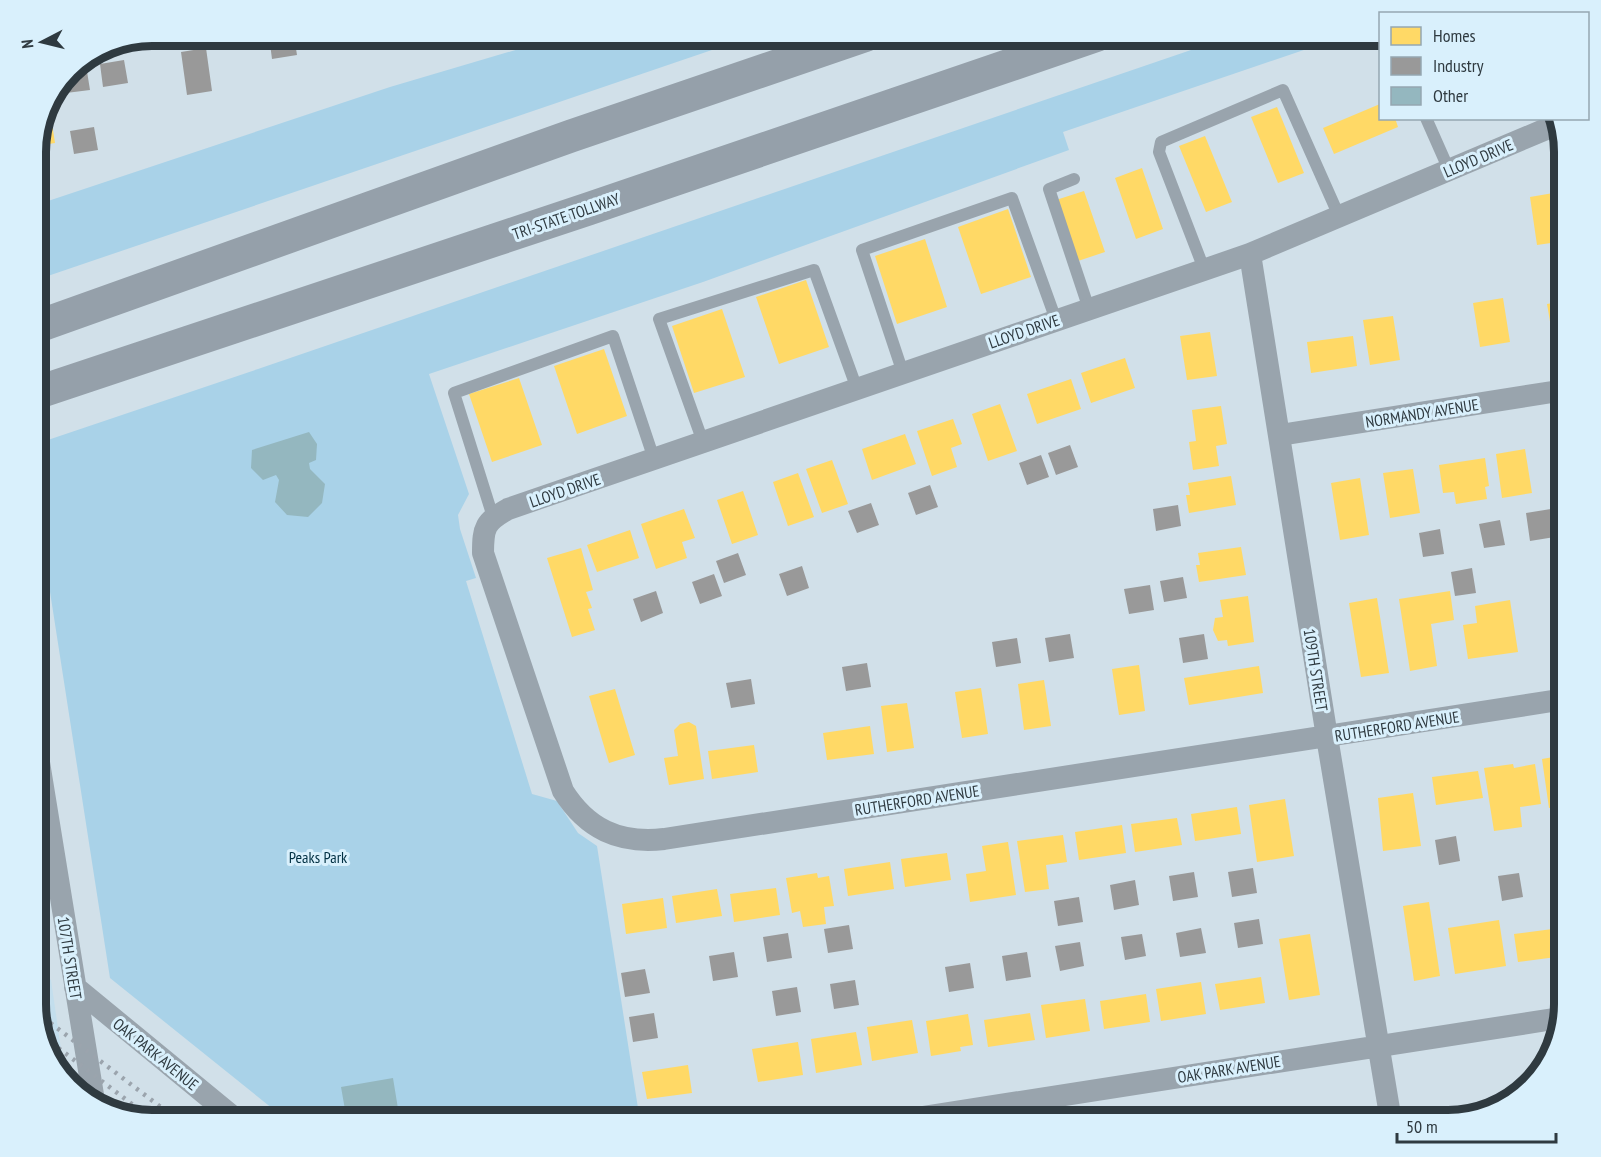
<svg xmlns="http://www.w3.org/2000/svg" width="1601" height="1157" font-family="'PT Sans Narrow',sans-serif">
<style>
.built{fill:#c3deed}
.green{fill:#a9d2e8}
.homes{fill:#ffd966}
.industry{fill:#999}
.building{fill:#94b7bf}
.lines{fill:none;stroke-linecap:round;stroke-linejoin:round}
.lane{stroke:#99a4ad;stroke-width:12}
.street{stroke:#99a4ad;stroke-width:22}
.highway{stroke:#95a0aa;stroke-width:33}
.rail{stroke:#9ba4ad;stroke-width:4.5;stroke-dasharray:3 6;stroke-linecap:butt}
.labels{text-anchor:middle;stroke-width:6;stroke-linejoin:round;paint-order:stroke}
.street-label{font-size:16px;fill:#2f3a40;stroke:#d9f0fc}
.park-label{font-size:16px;fill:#002f42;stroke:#d9f0fc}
.rim{fill:none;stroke:#2f3a40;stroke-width:8}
</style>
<rect width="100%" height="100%" fill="#d1e0e9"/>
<!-- built -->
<path class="built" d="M36 969 51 980 62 1056 52 1063 36 1011Z"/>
<!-- green -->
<path class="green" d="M563 36H753L36 280V205L390 87Z
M1232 36H1345L1063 132 1069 150 703 282 429 374 469 494 458 515 460 529 476 578 466 581 532 794 557 801 578 833 597 846 640 1121H288L110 978 39 521 36 520V444L258 369Z"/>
<!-- homes -->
<path class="homes" d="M1380 104V118H1395L1398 127 1334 154 1323 128Z
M1277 107 1304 173 1278 183 1251 117Z
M52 123 55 143 36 146 42 125Z
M1205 136 1232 202 1206 212 1179 146Z
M1142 168 1163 229 1136 239 1115 178Z
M1084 191 1105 252 1078 261 1056 200Z
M1565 191V220L1555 222 1558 242 1537 245 1530 197Z
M1008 209 1031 277 981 294 958 227Z
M925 239 947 307 897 324 875 256Z
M806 280 829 347 779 364 756 297Z
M1503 298 1510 342 1480 347 1473 303Z
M1565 301V330L1552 333 1547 304Z
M722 309 745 377 694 393 672 326Z
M1393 316 1400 360 1370 365 1363 320Z
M1210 332 1217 376 1187 380 1180 336Z
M1353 336 1357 366 1311 373 1307 342Z
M604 349 627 416 577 434 554 366Z
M1125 358 1135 388 1091 403 1081 373Z
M519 378 542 445 492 462 469 394Z
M1071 379 1081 409 1037 424 1027 394Z
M1000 404 1017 451 988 461 972 414Z
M1221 406 1227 444 1216 446 1219 466 1193 470 1189 442 1196 441 1192 410Z
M953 419 962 444 951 448 957 467 932 476 917 431Z
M905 434 916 464 872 480 862 449Z
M1525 449 1532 493 1502 498 1496 454Z
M1485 458 1489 486 1485 487 1487 499 1456 504 1454 492 1443 493 1439 465Z
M832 460 848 504 822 513 806 469Z
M1413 469 1420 513 1390 518 1383 473Z
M798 473 814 517 788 526 773 482Z
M1231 476 1236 505 1189 513 1186 495H1190L1188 483Z
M1360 478 1369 535 1340 540 1331 483Z
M743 491 758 535 732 544 717 500Z
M684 509 695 538 682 542 687 558 656 569 641 524Z
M630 530 639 558 597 572 587 545Z
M1241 547 1246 575 1199 582 1196 565H1200L1198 553Z
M581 548 593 590 586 592 592 608 588 609 595 630 572 637 547 558Z
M1450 591 1454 620 1431 624 1437 666 1410 671 1399 599Z
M1248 596 1254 642 1228 646 1227 640 1218 641 1213 630 1215 618 1223 617 1220 600Z
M1377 598 1389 673 1361 677 1349 603Z
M1510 600 1518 652 1468 659 1463 625 1477 623 1475 606Z
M1139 665 1145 711 1119 715 1112 669Z
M1259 666 1263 693 1189 705 1184 678Z
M1044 680 1051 726 1024 730 1018 684Z
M981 688 988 734 962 738 955 692Z
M615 689 635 755 609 763 589 696Z
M907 703 914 748 887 752 881 706Z
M689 722 696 726 704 779 669 785 664 758 678 756 674 730 680 724Z
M870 726 874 754 827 760 823 733Z
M754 745 758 772 712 779 708 751Z
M1565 755V806L1549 808 1542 759Z
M1513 764 1514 768 1535 764 1541 804 1520 807 1522 827 1494 831 1484 768Z
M1478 771 1483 798 1436 805 1432 777Z
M1413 793 1421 846 1383 851 1378 798Z
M1285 799 1294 856 1257 862 1249 805Z
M1237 807 1241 834 1195 841 1191 814Z
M1177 818 1182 845 1135 852 1131 824Z
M1122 825 1126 853 1079 860 1075 832Z
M1063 835 1067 862 1046 865 1049 889 1025 892 1017 841Z
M1008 842 1016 895 970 902 966 874 986 871 982 846Z
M947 853 951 880 905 887 901 859Z
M890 862 894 889 848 896 844 869Z
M817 873 818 878 829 876 834 906 824 907 826 924 803 927 800 911 792 913 786 878Z
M776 888 780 915 734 922 730 894Z
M717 889 722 916 676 923 672 896Z
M663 898 667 928 626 934 622 904Z
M1429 902 1440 976 1414 981 1403 906Z
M1499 920 1506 966 1455 974 1448 928Z
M1560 928 1564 956 1518 962 1514 934Z
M1310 934 1320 995 1289 1000 1279 939Z
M1261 977 1265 1003 1220 1010 1215 984Z
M1201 982 1206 1014 1161 1021 1156 989Z
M1146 994 1150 1022 1104 1029 1100 1001Z
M1085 999 1090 1031 1046 1038 1041 1005Z
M1030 1013 1035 1040 988 1047 984 1020Z
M968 1014 973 1045 960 1047 961 1051 931 1056 926 1021Z
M912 1020 918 1053 872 1061 867 1027Z
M856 1032 862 1065 816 1073 811 1039Z
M798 1042 803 1075 758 1082 752 1049Z
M688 1065 692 1093 647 1099 642 1072Z"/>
<!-- industry -->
<path class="industry" d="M269 36H294L297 55 272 59Z
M206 48 212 91 187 95 181 52Z
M85 59 90 90 66 93 64 81 76 65Z
M124 60 128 83 103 87 100 64Z
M94 127 98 150 74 154 70 131Z
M1070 445 1078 467 1056 475 1048 453Z
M1041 455 1049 477 1027 485 1019 463Z
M930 485 938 507 916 515 908 493Z
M871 503 879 525 857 533 848 511Z
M1178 505 1181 526 1156 531 1153 509Z
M1557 508 1561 536 1530 541 1526 513Z
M1500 520 1505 545 1484 548 1479 524Z
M1440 529 1444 554 1423 557 1419 533Z
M738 553 746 575 724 583 716 561Z
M802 566 809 588 787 596 779 574Z
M1472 568 1476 593 1455 596 1451 572Z
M714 574 722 596 700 604 692 582Z
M1183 577 1187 598 1164 602 1160 581Z
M1150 585 1154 610 1129 614 1124 589Z
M656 591 663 613 641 622 633 599Z
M1070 634 1074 658 1049 662 1045 638Z
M1204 634 1208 659 1183 663 1179 638Z
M1017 638 1021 663 996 667 992 642Z
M867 663 871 687 846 691 842 667Z
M751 679 755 704 731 708 726 683Z
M1456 836 1460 861 1439 865 1435 840Z
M1565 860V900L1561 901 1556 861Z
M1253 868 1257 893 1232 897 1228 872Z
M1194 872 1198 897 1173 901 1169 876Z
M1519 873 1523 897 1502 901 1498 876Z
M1135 880 1139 905 1114 910 1110 885Z
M1079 897 1083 922 1058 926 1054 901Z
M1259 919 1263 944 1238 948 1234 923Z
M849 925 853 949 828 953 824 929Z
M1201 928 1206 953 1180 957 1176 933Z
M788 933 792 958 767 962 763 937Z
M1142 934 1146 956 1125 960 1121 937Z
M1080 942 1084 966 1060 971 1055 946Z
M734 952 738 977 713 981 709 956Z
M1027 952 1031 977 1006 981 1002 956Z
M970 963 974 988 949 992 945 967Z
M645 969 650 993 625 997 621 973Z
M855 980 859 1005 834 1009 830 984Z
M797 987 801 1012 776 1016 772 991Z
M654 1013 658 1038 633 1042 629 1017Z"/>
<!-- building -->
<path class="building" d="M309 432 317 444 316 460 309 463 310 469 325 484 322 503 308 517 287 515 275 502 279 480 276 475 263 480 251 468 252 450Z
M393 1078 400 1121H347L341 1087Z"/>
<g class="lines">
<!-- lane -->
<path class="lane" d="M1426 118 1449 170
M1074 179 1049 189 1089 309
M1204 269 1159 152 1161 142 1283 90 1339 216
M903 373 862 250 1012 198 1056 320
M703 442 659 319 814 270 857 389
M493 517 454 393 613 336 654 459"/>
<!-- street -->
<path class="street" d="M1558 124 1250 254 508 509C485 522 483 527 483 553L563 791C587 829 619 844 664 839L1565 699
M1250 254 1327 737 1391 1121
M1280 435 1565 390
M36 744 94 1101
M75 987 238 1121
M897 1121 1560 1018"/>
<!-- highway -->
<path class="highway" d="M36 327 571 136 864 36
M36 393 588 209 1095 36"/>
<!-- rail -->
<path class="rail" d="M36 1012 179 1121
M44 1037 154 1121"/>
</g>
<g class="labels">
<!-- street labels -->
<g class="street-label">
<text transform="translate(1478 158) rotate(-23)" y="6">LLOYD DRIVE</text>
<text transform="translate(566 216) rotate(-19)" y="6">TRI-STATE TOLLWAY</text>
<text transform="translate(1024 331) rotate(-19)" y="6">LLOYD DRIVE</text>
<text transform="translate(1422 413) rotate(-9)" y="6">NORMANDY AVENUE</text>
<text transform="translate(565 490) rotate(-19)" y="6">LLOYD DRIVE</text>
<text transform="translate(1316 670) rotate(81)" y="6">109TH STREET</text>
<text transform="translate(1397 726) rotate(-9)" y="6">RUTHERFORD AVENUE</text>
<text transform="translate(917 800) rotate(-9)" y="6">RUTHERFORD AVENUE</text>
<text transform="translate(70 958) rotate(81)" y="6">107TH STREET</text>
<text transform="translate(156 1054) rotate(39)" y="6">OAK PARK AVENUE</text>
<text transform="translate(1229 1069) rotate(-9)" y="6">OAK PARK AVENUE</text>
</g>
<!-- park labels -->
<g class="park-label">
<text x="318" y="863">Peaks Park</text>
</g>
</g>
<!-- crop -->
<path d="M0 0H1601V1157H0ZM152 46H1448A106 106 0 0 1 1554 152V1004A106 106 0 0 1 1448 1110H152A106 106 0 0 1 46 1004V152A106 106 0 0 1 152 46Z" fill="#d9f0fc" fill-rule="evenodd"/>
<path class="rim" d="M152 46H1448A106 106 0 0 1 1554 152V1004A106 106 0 0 1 1448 1110H152A106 106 0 0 1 46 1004V152A106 106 0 0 1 152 46Z"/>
<!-- legend -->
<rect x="1379" y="12" width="210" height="108" fill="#d9f0fc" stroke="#95a7b1" stroke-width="1.5"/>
<rect x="1391" y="27" width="30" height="18" fill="#ffd966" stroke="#95a7b1" stroke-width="1.5"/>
<text x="1433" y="42" font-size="18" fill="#2f3a40">Homes</text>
<rect x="1391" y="57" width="30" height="18" fill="#999999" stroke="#95a7b1" stroke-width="1.5"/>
<text x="1433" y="72" font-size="18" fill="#2f3a40">Industry</text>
<rect x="1391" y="87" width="30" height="18" fill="#94b7bf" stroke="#95a7b1" stroke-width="1.5"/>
<text x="1433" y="102" font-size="18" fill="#2f3a40">Other</text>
<!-- north arrow -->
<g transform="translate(42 42) rotate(263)" stroke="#d9f0fc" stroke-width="4.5" paint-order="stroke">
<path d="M0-4.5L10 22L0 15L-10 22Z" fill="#2f3a40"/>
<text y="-9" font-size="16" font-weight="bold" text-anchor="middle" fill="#2f3a40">N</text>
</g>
<!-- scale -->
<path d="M1397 1133v9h159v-9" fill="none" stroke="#2f3a40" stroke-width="3"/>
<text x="1406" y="1133" font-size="18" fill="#2f3a40" stroke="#d9f0fc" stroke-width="4.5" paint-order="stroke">50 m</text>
</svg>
